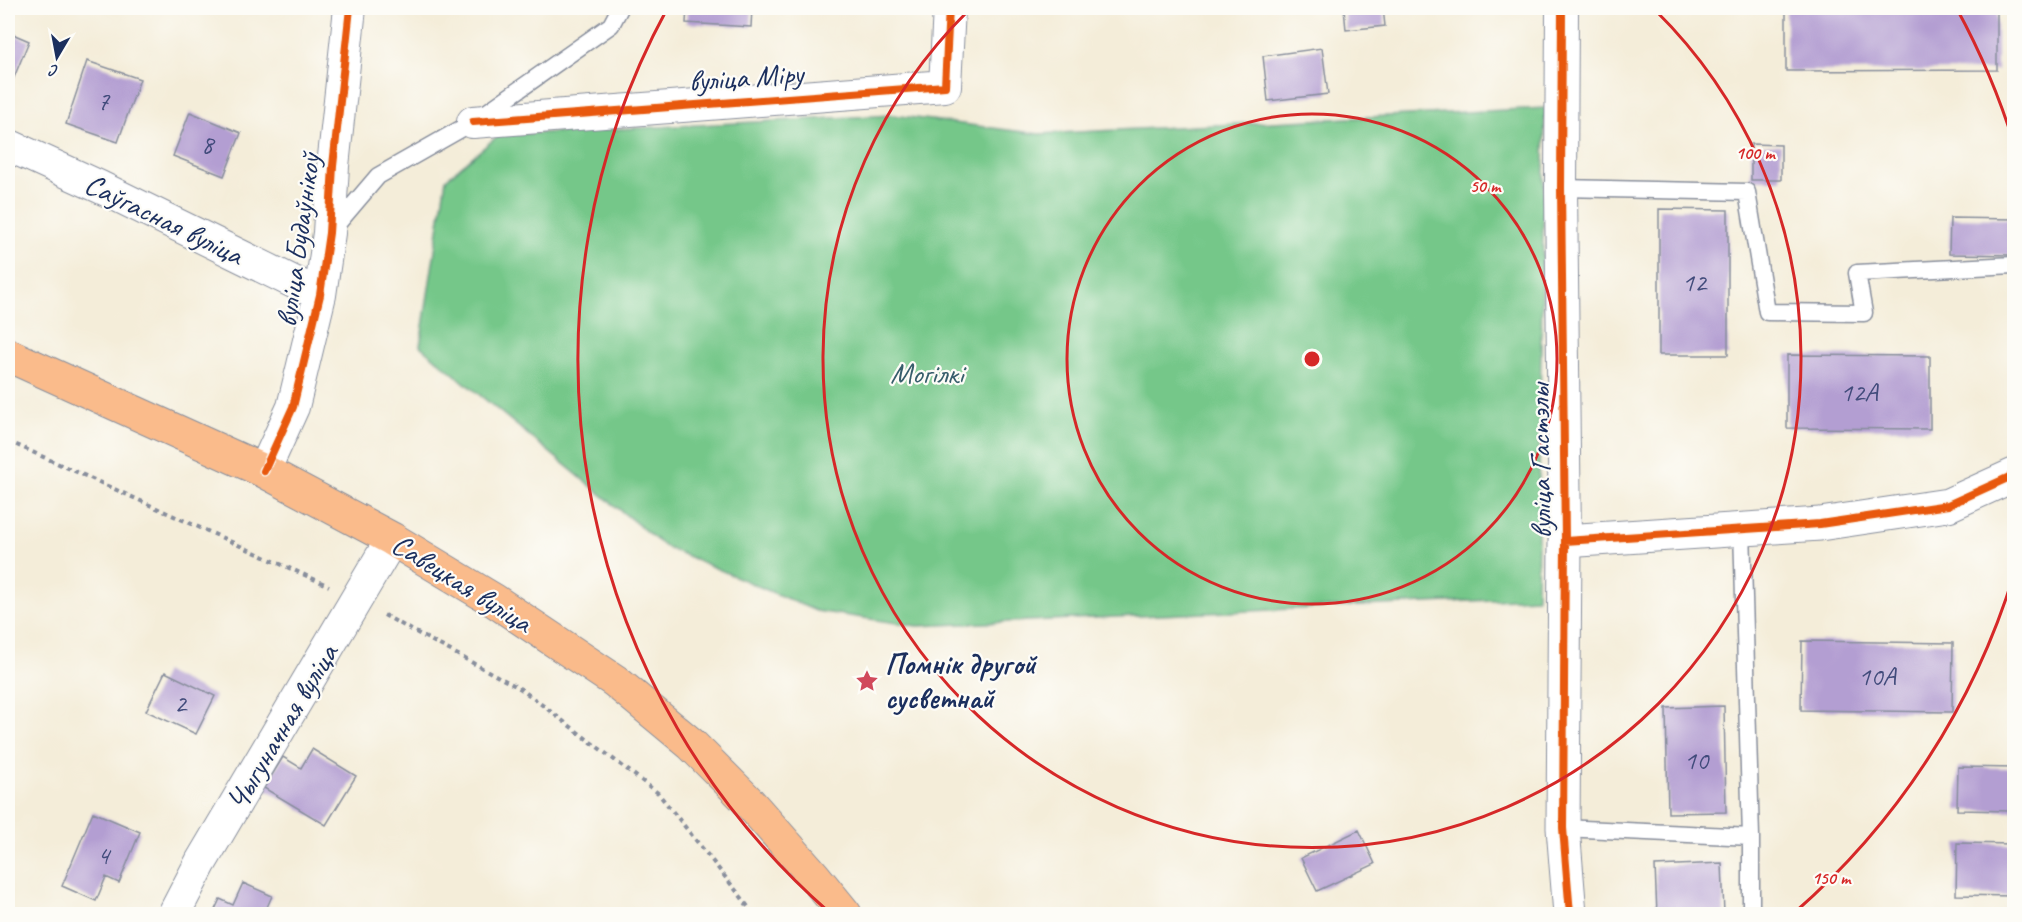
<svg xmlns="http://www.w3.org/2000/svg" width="2022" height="922" font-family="Caveat,sans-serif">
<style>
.green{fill:#75c789;stroke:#487b74;stroke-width:1.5}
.building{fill:#b39ed2}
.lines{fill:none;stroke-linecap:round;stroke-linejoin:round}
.service-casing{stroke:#888e9c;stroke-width:19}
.minor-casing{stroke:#888e9c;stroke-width:34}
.tertiary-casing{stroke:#888e9c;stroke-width:35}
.primary-casing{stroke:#888e9c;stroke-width:35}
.path{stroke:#888e9c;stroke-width:4;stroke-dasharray:4.5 4.5;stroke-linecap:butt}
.service{stroke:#fff;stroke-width:16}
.minor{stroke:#fff;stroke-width:32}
.tertiary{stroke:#fff;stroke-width:33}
.primary{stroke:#fabb8b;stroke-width:33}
.cycleway-casing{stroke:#fdfcf7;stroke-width:11}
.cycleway{stroke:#e8590c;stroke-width:8}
.ring{fill:none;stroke:#d62828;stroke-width:3}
.labels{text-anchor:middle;stroke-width:4.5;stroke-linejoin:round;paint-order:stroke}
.number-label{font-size:27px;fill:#414b7b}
.street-label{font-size:30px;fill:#1b2f5e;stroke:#fdfcf7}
.park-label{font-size:30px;fill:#365d6b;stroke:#fdfcf7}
.poi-label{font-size:30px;font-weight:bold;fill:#1b2f5e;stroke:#fdfcf7;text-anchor:start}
.centre{fill:#d62828;stroke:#fdfcf7;stroke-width:3}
.ring-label{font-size:18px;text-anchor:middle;font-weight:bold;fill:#d62828;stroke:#fdfcf7;stroke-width:4.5;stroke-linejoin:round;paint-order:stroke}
</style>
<rect width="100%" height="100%" fill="#fdfcf7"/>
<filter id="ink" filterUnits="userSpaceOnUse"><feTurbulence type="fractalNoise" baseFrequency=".0167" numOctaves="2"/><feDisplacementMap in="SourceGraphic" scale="12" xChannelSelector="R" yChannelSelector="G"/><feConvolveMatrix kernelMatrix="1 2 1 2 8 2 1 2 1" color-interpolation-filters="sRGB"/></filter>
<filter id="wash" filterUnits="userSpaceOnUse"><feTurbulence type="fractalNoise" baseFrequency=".008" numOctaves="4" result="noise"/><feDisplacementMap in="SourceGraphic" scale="24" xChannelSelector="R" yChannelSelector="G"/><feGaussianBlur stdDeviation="1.35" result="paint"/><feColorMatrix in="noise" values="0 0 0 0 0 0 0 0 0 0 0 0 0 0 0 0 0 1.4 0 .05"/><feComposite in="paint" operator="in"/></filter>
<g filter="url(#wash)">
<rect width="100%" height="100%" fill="#f4edd9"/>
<!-- green -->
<path class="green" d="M1545 108 1537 598 917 626 816 611 664 546 420 346 446 179 499 135 893 115 1039 134Z"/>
<g id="blocks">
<!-- building -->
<path class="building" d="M687 8H752L751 27 686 23Z
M1344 8H1383L1385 26 1346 30Z
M1786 8H1997V70L1786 71Z
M8 32 29 41 8 92Z
M1322 48 1328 94 1268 101 1263 56Z
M87 61 140 79 118 142 66 124Z
M190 112 241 133 224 176 173 156Z
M1751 144 1781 145V180H1751Z
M1659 209 1728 210V355H1659Z
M1950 218 2014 219V255L1949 254Z
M1787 355 1930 356V429L1787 428Z
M1802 641 1953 643 1952 712 1801 710Z
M165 672 215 696 196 734 146 711Z
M1724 706 1726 812 1668 813 1666 708Z
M312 749 356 776 326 825 264 788 283 757 301 768Z
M1958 767 2014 768V811L1957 810Z
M93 812 140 832 119 883 106 877 96 901 62 886Z
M1359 830 1375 864 1317 891 1301 858Z
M1957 843 2014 844V896L1956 895Z
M1722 863 1724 914H1657L1655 866Z
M243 883 272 896 264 914H213L220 899 233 905Z"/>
</g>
</g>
<g filter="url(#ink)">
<use href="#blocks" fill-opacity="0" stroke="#888e9c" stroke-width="1.5"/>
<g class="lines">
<!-- service casing -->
<g class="service-casing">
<path id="service" d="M1561 188 1747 192 1767 312 1864 313 1857 273 2014 265
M332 230 378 176 473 122 611 25 620 8
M1742 529 1751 837V914
M1563 828 1751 837"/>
</g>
<!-- minor casing -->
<g class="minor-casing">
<path id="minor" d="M1562 8 1561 188 1565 541
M473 122 945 86 949 8
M8 145 100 187 320 295
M264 471 293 407 320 295 329 233 333 166 350 8
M174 914 201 862 392 539"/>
</g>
<!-- tertiary casing -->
<g class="tertiary-casing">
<path id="tertiary" d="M1570 914 1563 828 1565 541 1820 524 1948 505 2014 475"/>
</g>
<!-- primary casing -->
<g class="primary-casing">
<path id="primary" d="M8 355 264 471 392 539 495 601 615 681 691 744 747 800 814 876 845 914"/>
</g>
<!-- path -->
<path class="path" d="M8 441 329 586
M384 615 521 689 658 793 742 898 753 914"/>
<!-- service -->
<use href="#service" class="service"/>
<!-- minor -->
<use href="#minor" class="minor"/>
<!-- tertiary -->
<use href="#tertiary" class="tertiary"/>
<!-- primary -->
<use href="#primary" class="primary"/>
<!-- cycleway casing -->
<g class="cycleway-casing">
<path id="cycleway" d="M1562 8 1561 188 1565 541 1563 828 1570 914
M473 122 945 86 949 8
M264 471 293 407 320 295 329 233 333 166 350 8
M1565 541 1820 524 1948 505 2014 475"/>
</g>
<!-- cycleway -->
<use href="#cycleway" class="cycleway"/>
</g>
</g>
<!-- distance rings -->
<g class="ring">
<circle cx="1312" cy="359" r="245"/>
<path d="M1655 10A489 489 0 1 1 969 10"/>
<path d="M2014 574A734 734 0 0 1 1794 913M830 913A734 734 0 0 1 667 9M1957 9A734 734 0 0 1 2014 144"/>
</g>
<!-- icons -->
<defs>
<g id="sight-bare" transform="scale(1.8)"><path d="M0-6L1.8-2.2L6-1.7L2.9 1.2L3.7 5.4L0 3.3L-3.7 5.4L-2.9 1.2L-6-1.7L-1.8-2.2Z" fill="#d1495b" stroke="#fdfcf7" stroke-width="2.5" paint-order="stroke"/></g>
</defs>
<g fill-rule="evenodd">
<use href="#sight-bare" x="867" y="681"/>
</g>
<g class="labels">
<!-- number labels -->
<g class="number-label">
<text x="103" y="110">7</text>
<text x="207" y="153">8</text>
<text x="1694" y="291">12</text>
<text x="1859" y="401">12А</text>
<text x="1877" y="685">10А</text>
<text x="180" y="712">2</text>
<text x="1696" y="769">10</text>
<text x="103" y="864">4</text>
</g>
<!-- street labels -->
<g class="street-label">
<text transform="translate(746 77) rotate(-4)" y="10">вуліца Міру</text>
<text transform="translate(164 219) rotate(26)" y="10">Саўгасная вуліца</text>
<text transform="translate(298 240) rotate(-82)" y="10">вуліца Будаўнікоў</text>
<text transform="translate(1540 461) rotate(-91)" y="10">вуліца Гастэлы</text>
<text transform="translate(462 583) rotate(32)" y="10">Савецкая вуліца</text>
<text transform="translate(282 727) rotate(-59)" y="10">Чыгуначная вуліца</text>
</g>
<!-- park labels -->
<g class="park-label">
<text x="927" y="383">Могілкі</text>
</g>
<!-- poi labels -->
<g class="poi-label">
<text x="885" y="674">Помнік другой<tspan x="885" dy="34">сусветнай</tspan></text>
</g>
</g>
<circle cx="1312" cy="359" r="9" class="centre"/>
<g class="ring-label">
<text x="1755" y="159">100 m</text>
<text x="1485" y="192">50 m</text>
<text x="1831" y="884">150 m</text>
</g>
<!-- margin -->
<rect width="2022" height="922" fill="none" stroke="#fdfcf7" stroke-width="30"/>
<!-- north arrow -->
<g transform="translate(57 57) rotate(190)" stroke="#fdfcf7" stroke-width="4.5" paint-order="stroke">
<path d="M0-4.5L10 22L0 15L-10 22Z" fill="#1b2f5e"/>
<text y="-9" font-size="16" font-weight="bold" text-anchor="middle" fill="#1b2f5e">С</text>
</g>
</svg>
